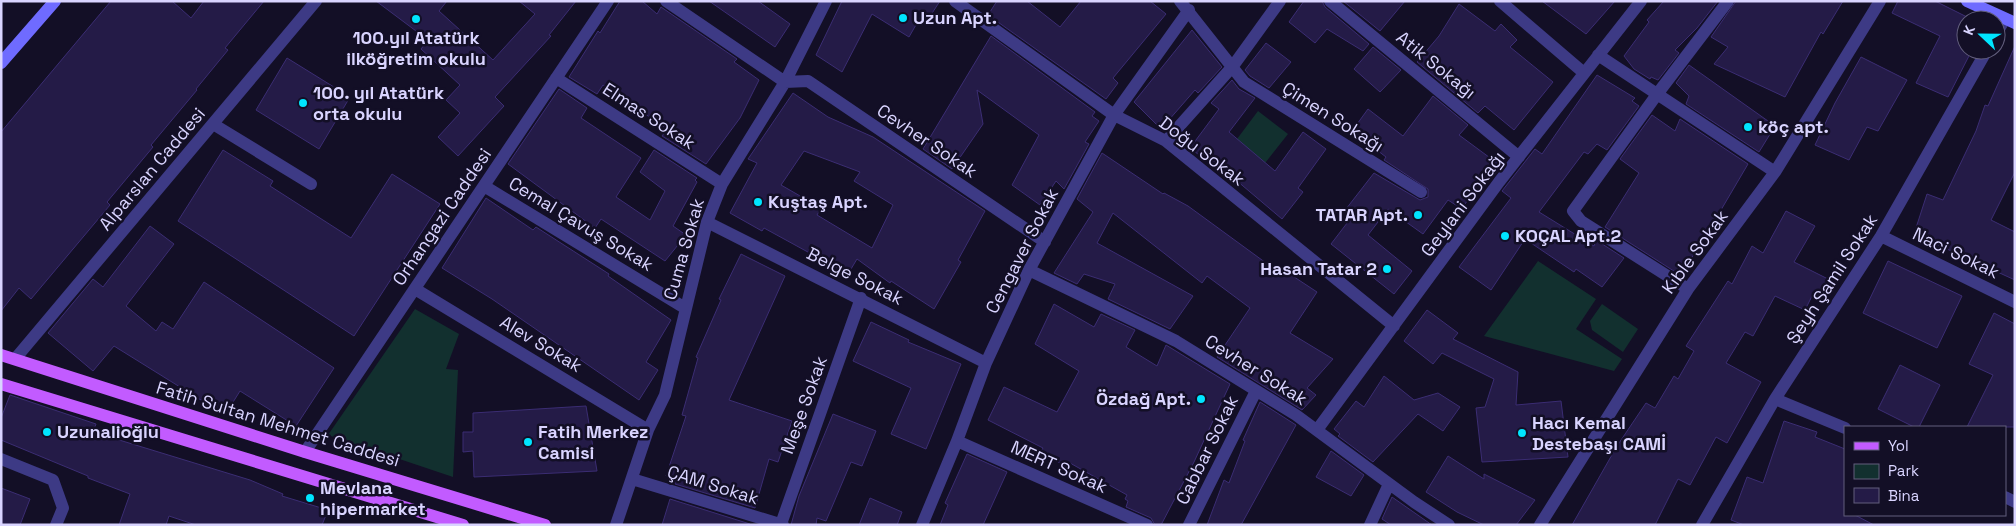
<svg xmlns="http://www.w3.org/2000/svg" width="2016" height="526" font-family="'Space Grotesk',sans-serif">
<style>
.green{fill:#12302f}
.building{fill:#241b47;stroke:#3b2d73;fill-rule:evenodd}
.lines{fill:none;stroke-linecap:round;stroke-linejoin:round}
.street{stroke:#3d3a85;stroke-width:12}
.secondary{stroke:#6f6bff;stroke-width:12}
.primary{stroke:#c25bff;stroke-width:12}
.poi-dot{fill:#00e5ff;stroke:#130f26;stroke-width:2}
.labels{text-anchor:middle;stroke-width:5;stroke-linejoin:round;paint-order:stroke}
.poi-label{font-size:18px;font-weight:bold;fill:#d9d4ff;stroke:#130f26;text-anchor:start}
.street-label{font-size:18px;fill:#d9d4ff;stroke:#130f26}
</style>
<rect width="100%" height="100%" fill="#130f26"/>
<!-- green -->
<path class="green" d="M1258 111 1288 134 1262 167 1234 143Z
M1538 261 1596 299 1576 329 1622 359 1614 371 1484 336Z
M1602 304 1638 329 1623 352 1592 330 1590 321Z
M415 309 459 334 446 369 458 370 453 477 328 435Z"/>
<!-- building -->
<path class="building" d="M111 1H172L191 18 204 1H264L225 48 228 50 196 89 197 90 151 145 153 147 107 202 110 205 31 299 19 288 1 311V132Z
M376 1H447L439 11 493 60 535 14 519 1H576L549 35 551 36 495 97 504 106 458 156 438 137 460 113 446 100 460 85 421 49 428 40Z
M620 1H642L657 14 661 7 737 59 734 62 759 80 740 118 706 164 662 136 667 129 603 85 597 94 569 77 598 31 600 33Z
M709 1H758L790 24 775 47Z
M842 1H940L927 21 921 16 909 37 872 14 842 72 816 55Z
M997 1H1027L1060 27 1081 1H1150L1166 14 1113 78 1118 83 1106 99 988 15Z
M1304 1H1322L1325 7 1369 44 1363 51 1327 29 1315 43 1289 22Z
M1343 1H1405L1380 31Z
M1542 1H1615L1586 34Z
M1664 1H1718L1697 28 1675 50 1679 53 1658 80 1651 77 1650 79 1634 69 1624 56 1649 22 1647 20Z
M1736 1H1843L1823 34 1821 32 1785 97 1714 64 1728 47 1711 37Z
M1898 1H1935L1973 20H1966V50H1972L1948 97 1916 83 1940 36 1892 13Z
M1459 4 1495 31 1501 24 1517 40 1510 47 1553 82 1514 130 1485 106 1478 113 1417 62 1439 36Z
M1192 30 1222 67 1198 93 1195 90 1161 129 1134 102Z
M991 36 1095 112 1092 116 1099 121 1085 142 1089 144 1064 189 1056 181 1040 205 1012 185 1039 135 977 90 983 124 952 169 923 149Z
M1266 43 1291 62 1269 88 1250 76 1245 70Z
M2015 46V172L1991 220 2015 232V280L1914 234 1927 194 1943 200 1976 131 1985 105 1988 106Z
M1373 47 1401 70 1380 92 1354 69Z
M1861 57 1907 80 1878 131 1867 127 1849 160 1815 145 1835 103Z
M287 58 350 97 319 149 256 110Z
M1689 65 1775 126 1759 152 1686 104 1689 96 1676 83Z
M1597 75 1635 98 1632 101 1639 106 1607 150 1597 144 1588 154 1584 152 1539 212 1594 246 1596 240 1624 258 1602 287 1576 269 1574 272 1525 239 1491 290 1459 267 1511 198 1502 191 1535 149 1542 154Z
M1232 80 1239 89 1255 98 1229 132 1275 171 1303 132 1326 149 1298 188 1303 192 1282 219 1210 158 1207 161 1190 148 1219 109 1211 103Z
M559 89 587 108 581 118 641 158 616 197 650 220 665 191 640 172 654 150 697 178 695 180 697 182 673 226 686 235 665 261 601 219 595 228 508 164Z
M793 93 828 117 873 137 985 211 958 260 961 262 934 309 891 281 890 283 857 259 848 274 764 228 762 231 730 213 757 163 748 159ZM804 151 860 172 854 181 893 205 872 248 817 215 821 208 781 185Z
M1433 96 1468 125 1459 135 1501 166 1489 182 1482 177 1462 209 1448 200 1423 234 1388 209 1368 235 1412 271 1394 294 1331 244 1354 214 1346 209 1374 173 1420 200 1428 197V189L1384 160 1386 157 1352 131 1368 109 1403 136Z
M1652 115 1675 131 1680 119 1748 164 1701 244 1680 275 1605 227 1639 173 1620 159Z
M223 150 273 181 270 186 351 238 392 174 440 204 354 336 178 221Z
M1102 153 1163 194 1164 193 1188 206 1277 271 1279 267 1317 292 1290 333 1333 359 1307 388 1316 395 1302 410 1217 357 1250 308 1207 276 1202 283 1113 213 1097 243 1193 296 1170 329 1108 299 1115 284 1084 274 1077 284 1054 273 1093 212 1077 199Z
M486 198 533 230 536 227 609 274 608 276 671 320 646 362 658 370 639 400 492 299 442 268Z
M1786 211 1815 226 1794 262 1830 280 1822 293 1815 290 1805 310 1775 296 1753 336 1745 332 1726 363 1761 382 1727 443 1716 437 1690 485 1678 479 1655 525H1572L1617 446 1646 403 1655 408 1674 376 1678 379 1694 351 1686 346 1728 281 1732 284 1752 246 1763 253Z
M150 226 174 244 126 306 156 331 162 322 173 329 204 282 334 368 296 426 240 391 225 415 114 346 93 371 48 333 93 279 103 287Z
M741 254 785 276 729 400 792 421 778 462 769 459 755 508 675 484 676 479 666 476 686 416 682 415 698 358 696 357 721 300 719 299Z
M1888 261 1962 296 1937 348 1863 313Z
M1054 304 1094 327 1101 314 1135 330 1126 347 1157 366 1166 345 1230 384 1194 462 1161 525H1155L1151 518 1126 507 1128 501 1125 499 1127 495 1070 463 1068 467 1040 453 1043 448 988 420 1004 387 1057 412 1079 371 1035 344Z
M1427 310 1458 333 1453 339 1518 372 1516 405 1561 401 1568 457 1482 462 1476 408 1485 407 1494 379 1442 353 1433 364 1404 341Z
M1994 313 2015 324V427H1967L1993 375 1969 364Z
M871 322 909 340 908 342 961 364 926 449 891 434 911 388 853 361Z
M1900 365 1940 385 1919 427H1914L1878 409Z
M1384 376 1414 400 1438 393 1460 407 1443 431 1418 414 1373 462 1338 436 1340 434 1334 429 1356 401 1364 407Z
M10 395 96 424 93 432 250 480 283 494 282 496 328 510 322 525H196L169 516 166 525H119L130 494 88 478V476L1 440V418Z
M1260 402 1296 425 1241 525H1207L1224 480 1229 483 1245 441 1243 440Z
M586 406 597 471 474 477 473 451 463 452V432H473V413Z
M833 414 876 431 862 466 851 462 826 521 817 518 816 525H791L799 496Z
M1784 421 1817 432 1815 437 1845 449V515H1855L1874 525H1744L1731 520 1747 477 1763 483Z
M1331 451 1364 475 1351 496 1316 477Z
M967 454 1007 472 983 525H940L948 505 945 503Z
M1448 456 1484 479V474L1535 500 1516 525H1484L1457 512 1426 492Z
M1 488 30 499 20 525H1Z
M1392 497 1432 525H1391L1382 519Z
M870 498 902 512 897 525H859Z
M670 499 750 524V525H662Z"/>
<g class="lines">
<!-- street -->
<path class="street" d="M666 1 785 82 808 81 1045 242
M955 1 1114 115 1166 141 1394 326
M1180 1 1244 82 1421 192
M1330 1 1519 157
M1500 1 1584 73
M1996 34 2005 19
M1598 55 1775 172
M556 78 722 184
M213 124 311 184
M1166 141 1233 66 1280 1
M484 186 685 308
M707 222 986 363
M1881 236 2015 302
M1029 270 1176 341 1296 415 1414 502 1449 525
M415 289 648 430
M1688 289 1581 221 1573 211 1658 93 1728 1
M15 359 316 1
M1775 399 1845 428
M1317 430 1499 182 1641 1
M957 441 1147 525
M305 452 608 1
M1 459 53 480 63 508 56 525
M632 479 783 525
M2005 497 2015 502
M781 524 861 298
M616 525 648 430 665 395 707 222 722 184 785 82 826 1
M922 525 957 441 986 363 1029 270 1114 115 1189 10
M1189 525 1256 391
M1370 525 1389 484
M1540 525 1688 289 1775 172 1880 1
M1702 525 1775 399 1881 236 1987 50"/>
<!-- secondary -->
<path class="secondary" d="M1967 1 2015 23
M1 63 55 1"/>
<!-- primary -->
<path class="primary" d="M1 355 305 452 545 525
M1 384 463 525"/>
</g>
<!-- markers -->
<g class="poi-dot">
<circle cx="903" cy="18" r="5"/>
<circle cx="416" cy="19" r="5"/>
<circle cx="303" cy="103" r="5"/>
<circle cx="1748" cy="127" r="5"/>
<circle cx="758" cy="202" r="5"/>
<circle cx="1418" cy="215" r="5"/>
<circle cx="1505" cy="236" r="5"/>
<circle cx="1387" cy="269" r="5"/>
<circle cx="1201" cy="399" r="5"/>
<circle cx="47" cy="432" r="5"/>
<circle cx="1522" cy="433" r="5"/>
<circle cx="528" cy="442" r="5"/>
<circle cx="310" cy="498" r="5"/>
</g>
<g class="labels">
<!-- poi labels -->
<g class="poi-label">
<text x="913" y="24">Uzun Apt.</text>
<text x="416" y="44" text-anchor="middle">100.yıl Atatürk<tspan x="416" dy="21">ilköğretim okulu</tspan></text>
<text x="313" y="99">100. yıl Atatürk<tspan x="313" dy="21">orta okulu</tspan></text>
<text x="1758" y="133">köç apt.</text>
<text x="768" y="208">Kuştaş Apt.</text>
<text x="1408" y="221" text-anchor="end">TATAR Apt.</text>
<text x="1515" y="242">KOÇAL Apt.2</text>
<text x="1377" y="275" text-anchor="end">Hasan Tatar 2</text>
<text x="1191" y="405" text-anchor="end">Özdağ Apt.</text>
<text x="1532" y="429">Hacı Kemal<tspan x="1532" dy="21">Destebaşı CAMİ</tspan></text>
<text x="57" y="438">Uzunalioğlu</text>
<text x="538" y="438">Fatih Merkez<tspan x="538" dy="21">Camisi</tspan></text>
<text x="320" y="494">Mevlana<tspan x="320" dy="21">hipermarket</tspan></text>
</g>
<!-- street labels -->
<g class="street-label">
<text transform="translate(1436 65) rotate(39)" y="6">Atik Sokağı</text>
<text transform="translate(649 116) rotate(33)" y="6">Elmas Sokak</text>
<text transform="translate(1333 117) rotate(32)" y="6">Çimen Sokağı</text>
<text transform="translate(927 141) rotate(34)" y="6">Cevher Sokak</text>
<text transform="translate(1202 151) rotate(37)" y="6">Doğu Sokak</text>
<text transform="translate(152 169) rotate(-50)" y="6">Alparslan Caddesi</text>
<text transform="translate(1463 204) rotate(-53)" y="6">Geylani Sokağı</text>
<text transform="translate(442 217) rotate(-56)" y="6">Orhangazi Caddesi</text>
<text transform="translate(581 224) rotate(31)" y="6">Cemal Çavuş Sokak</text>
<text transform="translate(684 249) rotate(-74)" y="6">Cuma Sokak</text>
<text transform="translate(1022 251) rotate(-63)" y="6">Cengaver Sokak</text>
<text transform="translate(1695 252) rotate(-54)" y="6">Kıble Sokak</text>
<text transform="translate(1956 253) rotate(26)" y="6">Naci Sokak</text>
<text transform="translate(855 276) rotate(27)" y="6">Belge Sokak</text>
<text transform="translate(1832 279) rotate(-57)" y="6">Şeyh Şamil Sokak</text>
<text transform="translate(541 344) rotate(31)" y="6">Alev Sokak</text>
<text transform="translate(1256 370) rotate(32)" y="6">Cevher Sokak</text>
<text transform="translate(804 405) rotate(-70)" y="6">Meşe Sokak</text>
<text transform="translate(278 424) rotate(17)" y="6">Fatih Sultan Mehmet Caddesi</text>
<text transform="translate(1207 450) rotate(-64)" y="6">Cabbar Sokak</text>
<text transform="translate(1059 467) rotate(24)" y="6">MERT Sokak</text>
<text transform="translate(713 485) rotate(17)" y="6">ÇAM Sokak</text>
</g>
</g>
<!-- border -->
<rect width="2016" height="526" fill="none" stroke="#d9d4ff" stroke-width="5"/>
<!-- legend -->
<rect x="1844" y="426" width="162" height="90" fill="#130f26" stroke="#625e7d"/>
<rect x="1854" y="442" width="25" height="8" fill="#c25bff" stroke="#625e7d"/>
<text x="1888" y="451" font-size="15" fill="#d9d4ff">Yol</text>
<rect x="1854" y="464" width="25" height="15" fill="#12302f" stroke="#625e7d"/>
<text x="1888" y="476" font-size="15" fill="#d9d4ff">Park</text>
<rect x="1854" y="488" width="25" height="15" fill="#241b47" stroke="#625e7d"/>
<text x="1888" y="501" font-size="15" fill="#d9d4ff">Bina</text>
<!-- north arrow -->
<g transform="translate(1981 35) rotate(292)"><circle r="24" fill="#130f26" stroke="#625e7d"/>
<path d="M0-4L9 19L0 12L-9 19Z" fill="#00e5ff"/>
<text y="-8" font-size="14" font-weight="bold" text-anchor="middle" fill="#d9d4ff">K</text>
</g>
</svg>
